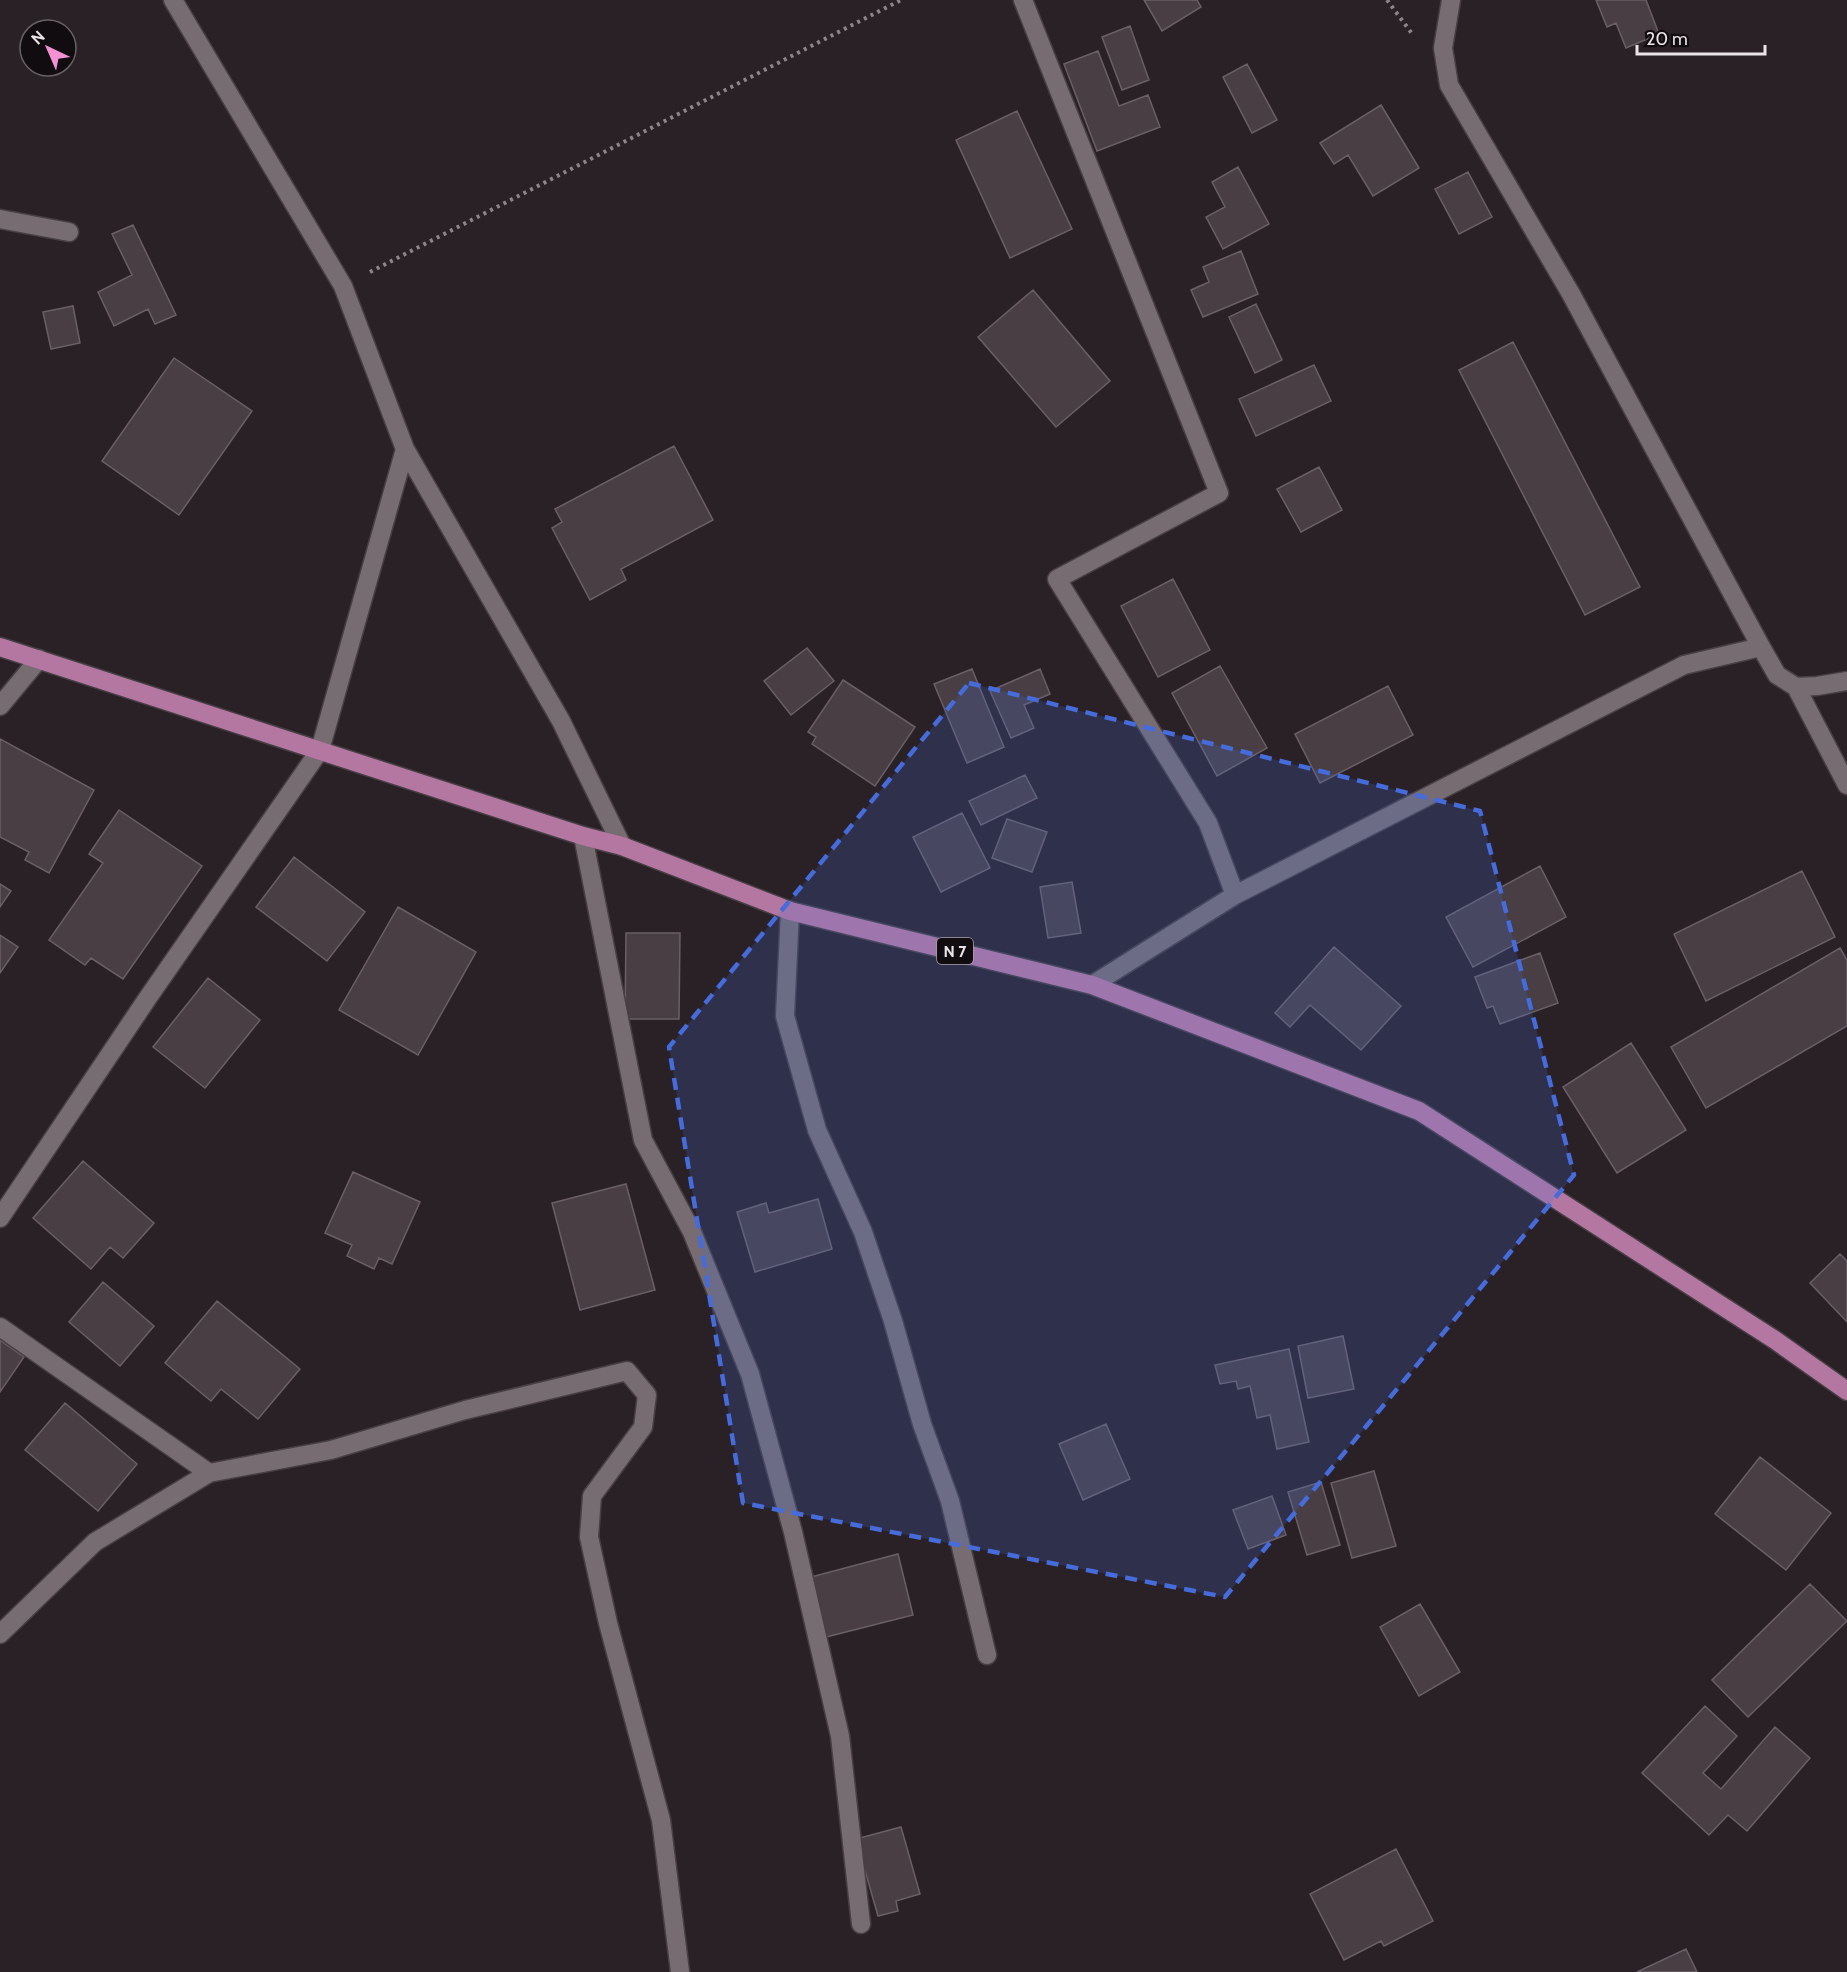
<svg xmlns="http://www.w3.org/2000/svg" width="1847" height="1972" font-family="Cabin,sans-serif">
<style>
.building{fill:#483e44;stroke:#6a5f66;stroke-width:1.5}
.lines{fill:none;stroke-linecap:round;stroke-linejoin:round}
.minor-casing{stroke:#473f44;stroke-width:21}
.major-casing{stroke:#473f44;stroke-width:21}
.path{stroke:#8c858a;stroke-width:4;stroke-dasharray:3 4.5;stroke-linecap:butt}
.minor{stroke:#766c72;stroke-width:18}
.major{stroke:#b477a1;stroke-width:18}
.marked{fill:#466cdb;fill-opacity:0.2;stroke:#466cdb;stroke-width:4.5;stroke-dasharray:12 8;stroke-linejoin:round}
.labels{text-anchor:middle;stroke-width:6;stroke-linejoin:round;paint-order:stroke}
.shield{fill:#100c0f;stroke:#a9a3a7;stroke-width:1.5}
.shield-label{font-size:16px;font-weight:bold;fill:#eae4e8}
</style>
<rect width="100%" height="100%" fill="#2a2127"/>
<!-- building -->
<path class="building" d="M1144 0H1197L1201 7 1162 31Z
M1596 0H1646L1659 34 1626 48 1616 23 1607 27Z
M1130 26 1149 80 1122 90 1102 37Z
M1098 51 1119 106 1148 95 1160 127 1097 151 1064 64Z
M1247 64 1277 120 1252 133 1223 77Z
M1381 105 1419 168 1373 196 1348 155 1334 164 1320 143Z
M1017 111 1072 229 1010 258 956 140Z
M1238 167 1269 224 1223 249 1206 217 1225 207 1212 182Z
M1468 172 1492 217 1459 234 1435 189Z
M133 225 176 315 155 324 148 309 114 326 98 292 132 275 112 234Z
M1241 251 1258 294 1203 317 1191 290 1209 282 1203 267Z
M1033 290 1110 381 1056 427 978 337Z
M1256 304 1282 360 1255 373 1229 317Z
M73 306 80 343 51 349 43 312Z
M1513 342 1640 587 1585 615 1459 370Z
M174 358 252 411 179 515 102 461Z
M1314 365 1331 401 1256 436 1239 399Z
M674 446 713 520 621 569 626 580 590 600 552 528 562 522 555 509Z
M1319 467 1342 510 1301 532 1277 489Z
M1173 579 1210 650 1158 677 1121 606Z
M807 648 834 681 791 715 764 681Z
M1220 666 1267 748 1217 776 1172 693Z
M972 669 1004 747 967 763 934 684Z
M1040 669 1050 694 1024 705 1034 728 1011 738 990 691Z
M843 680 915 727 875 786 812 744 816 737 808 732Z
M1388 686 1413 735 1320 783 1295 734Z
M0 739 94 790 49 873 25 860 29 852 0 837Z
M1025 775 1037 798 981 825 969 801Z
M119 810 202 866 123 979 91 958 85 965 49 940 103 863 89 854Z
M962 813 990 868 941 892 913 837Z
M1007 819 1047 832 1032 872 992 858Z
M294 857 365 912 327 961 256 907Z
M1540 866 1566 917 1473 967 1446 917Z
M1802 871 1835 937 1706 1001 1674 934Z
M1072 882 1081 933 1048 938 1040 887Z
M0 884 11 891 0 907Z
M398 907 476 952 418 1055 339 1010Z
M626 933H680L679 1019H625Z
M0 935 18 947 0 973Z
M1334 947 1401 1006 1361 1050 1310 1005 1290 1027 1275 1013Z
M1840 948 1847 960V1026L1706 1108 1671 1047Z
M1540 953 1558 1003 1500 1024 1493 1006 1487 1008 1475 977Z
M208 978 260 1020 205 1088 153 1047Z
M1631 1043 1686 1130 1617 1173 1563 1087Z
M83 1161 154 1223 123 1258 110 1247 91 1269 33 1218Z
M353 1172 420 1202 392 1264 379 1258 374 1269 347 1256 352 1245 325 1233Z
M626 1184 655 1290 580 1310 552 1203Z
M818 1199 832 1249 755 1272 737 1212 766 1203 769 1213Z
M1840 1254 1847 1261V1322L1810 1283Z
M103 1282 154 1326 120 1366 69 1322Z
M217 1301 300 1369 258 1419 221 1389 211 1401 165 1363Z
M1343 1336 1354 1389 1308 1398 1298 1346Z
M0 1340 24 1357 0 1392Z
M1289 1349 1309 1442 1277 1449 1270 1415 1257 1418 1250 1386 1238 1389 1236 1381 1220 1384 1215 1365Z
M65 1403 137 1464 98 1511 25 1450Z
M1106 1424 1130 1479 1083 1500 1059 1444Z
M1760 1457 1831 1513 1786 1570 1715 1514Z
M1374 1471 1396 1546 1352 1558 1331 1483Z
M1321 1482 1340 1545 1307 1555 1288 1492Z
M1272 1496 1286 1535 1248 1549 1233 1510Z
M898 1554 913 1615 826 1637 811 1577Z
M1810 1584 1847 1621 1748 1717 1712 1680Z
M1420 1604 1460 1672 1419 1696 1380 1627Z
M1705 1706 1737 1736 1703 1773 1721 1789 1775 1727 1810 1758 1747 1831 1728 1815 1709 1835 1642 1773Z
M901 1827 920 1894 896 1901 898 1911 878 1916 856 1839Z
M1396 1849 1433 1921 1384 1946 1381 1941 1344 1960 1310 1894Z
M1686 1949 1697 1972H1637Z"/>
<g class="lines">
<!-- minor casing -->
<g class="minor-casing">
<path id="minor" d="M173 0 343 286 405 449 561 721 622 846
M1023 0 1219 493 1057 579 1208 823 1235 895
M1451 0 1443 48 1449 85 1571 294 1761 647 1777 675 1796 687 1847 785
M0 219 69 232
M1796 687 1817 686 1847 681
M0 706 39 659
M583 836 643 1140 692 1232 750 1374 793 1532 840 1736 861 1924
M790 911 785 1016 817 1130 863 1232 893 1321 922 1424 950 1501 987 1655
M1092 985 1235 895 1684 665 1761 647
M0 1218 147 999 320 750 405 449
M0 1327 209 1473 331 1450 465 1410 627 1371 647 1395 643 1427 592 1496 589 1537 608 1623 661 1820 680 1972
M0 1634 95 1542 209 1473"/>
</g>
<!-- major casing -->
<g class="major-casing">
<path id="major" d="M0 647 583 836 622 846 790 911 1092 985 1419 1111 1775 1340 1847 1391"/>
</g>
<!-- path -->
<path class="path" d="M1387 0 1413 35
M370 272 901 0"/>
<!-- minor -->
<use href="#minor" class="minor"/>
<!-- major -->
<use href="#major" class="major"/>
</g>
<!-- marked area -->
<path class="marked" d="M969 683 1480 811 1574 1175 1225 1597 743 1503 669 1047Z"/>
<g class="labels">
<!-- shield labels -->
<rect class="shield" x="937" y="938" width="36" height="26" rx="4.5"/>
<g class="shield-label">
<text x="955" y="957">N 7</text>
</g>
</g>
<!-- north arrow -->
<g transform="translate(48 48) rotate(316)"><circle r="28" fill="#100c0f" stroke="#676266" stroke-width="1.5"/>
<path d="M0-4.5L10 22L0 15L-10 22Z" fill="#f491d4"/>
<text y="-9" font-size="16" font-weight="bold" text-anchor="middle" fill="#eae4e8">N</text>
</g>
<!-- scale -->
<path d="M1637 45v9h128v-9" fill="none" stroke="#eae4e8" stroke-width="3"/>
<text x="1646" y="45" font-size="18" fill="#eae4e8" stroke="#100c0f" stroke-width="4.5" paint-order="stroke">20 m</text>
</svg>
